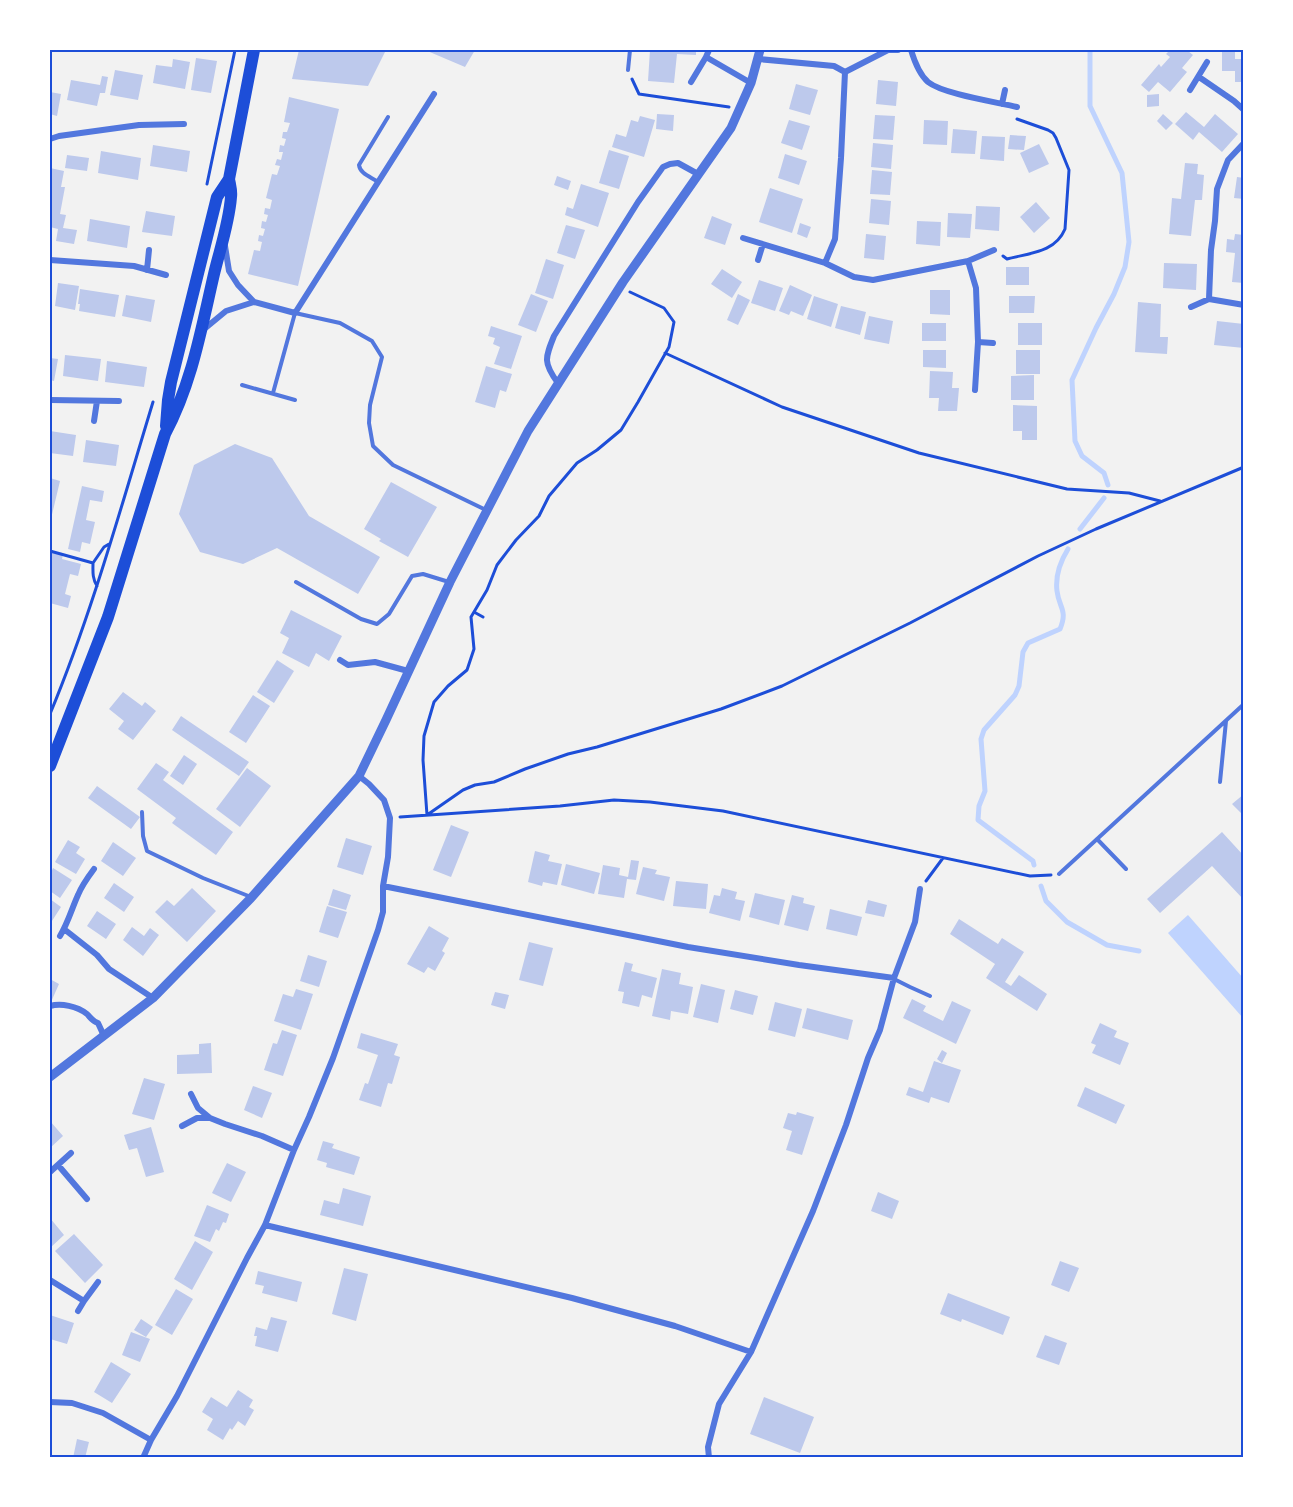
<svg xmlns="http://www.w3.org/2000/svg" width="1293" height="1507" font-family="'Public Sans',sans-serif">
<style>
.water{fill:#bfd3fe}
.lines{fill:none;stroke-linecap:round;stroke-linejoin:round}
.stream{stroke:#bfd3fe;stroke-width:5}
.building{fill:#bdc9ec}
.path{stroke:#1d4ed8;stroke-width:3}
.service{stroke:#5277de;stroke-width:4}
.minor{stroke:#5277de;stroke-width:6}
.tertiary{stroke:#5277de;stroke-width:9}
.primary{stroke:#1d4ed8;stroke-width:12}
.neatline{fill:none;stroke:#1d4ed8;stroke-width:2}
</style>
<rect width="100%" height="100%" fill="#f2f2f2"/>
<!-- water -->
<path class="water" d="M1188 915 1243 978V1018L1168 933Z"/>
<g class="lines">
<!-- stream -->
<path class="stream" d="M1090 50V106L1122 173 1129 242 1125 267 1114 294 1096 328 1072 380 1075 441 1082 456 1104 473 1108 485
M1080 529 1104 498
M1034 865 1033 861 978 820 979 806 985 791 981 739 984 730 1015 695 1019 686 1023 652 1028 643 1060 629C1068 610 1059 608 1057 591 1055 575 1060 562 1068 549
M1041 886 1046 901 1067 922 1107 945 1139 951"/>
</g>
<!-- building -->
<path class="building" d="M299 50H386L368 86 292 79Z
M425 50H475L465 67Z
M650 50H696V55L677 54 674 83 648 81Z
M1170 50H1190L1188 51 1193 55 1182 68 1187 72 1170 92 1158 82 1149 92 1141 85 1159 64 1161 67 1170 57 1166 54Z
M1222 51H1235V59H1244V82H1235V71H1222Z
M196 58 217 61 211 93 191 90Z
M173 59 190 62 185 89 153 83 156 65 172 67Z
M115 70 143 75 138 100 110 95Z
M102 76 108 77 105 93H100L97 106 67 100 71 80 100 85Z
M878 80 898 82 896 106 876 104Z
M796 84 818 90 810 115 789 109Z
M50 92 61 94 57 116 50 114Z
M1159 94V106L1147 107V95Z
M289 97 339 109 298 286 248 274 254 250 260 251 262 242 258 241 259 235 263 236 265 229 261 228 262 221 266 222 268 215 264 214 265 208 270 209 272 200 266 198 272 174 277 175 280 166 275 165 277 159 281 160 283 152H279L280 145 284 146 286 139 282 138 283 132H287L290 123 284 122Z
M1186 112 1204 127 1215 114 1238 134 1222 152 1199 132 1193 140 1175 124Z
M657 114 674 115 673 131 656 129Z
M1163 114 1173 123 1166 130 1157 121Z
M875 115 895 116 893 140 873 139Z
M640 116 655 120 644 157 612 147 616 134 626 137 631 120 638 122Z
M789 120 810 126 802 150 781 143Z
M924 120 948 121 947 145 923 144Z
M953 129 977 131 975 154 951 153Z
M1010 135 1026 136 1024 150 1008 149Z
M982 136 1005 137 1004 161 980 159Z
M873 143 893 145 891 169 871 167Z
M1039 144 1049 164 1029 173 1020 153Z
M153 145 190 151 187 172 150 166Z
M609 150 629 156 619 189 599 183Z
M101 151 141 158 138 180 98 173Z
M785 154 807 161 799 185 778 178Z
M67 155 89 158 87 171 65 168Z
M1185 163 1198 164 1197 174 1204 175 1202 200H1195L1191 236 1169 234 1172 198 1181 199Z
M50 168 64 171 61 187H65L60 214 66 215 63 228 77 230 74 244 56 241 58 229 50 227Z
M872 170 892 172 890 195 870 194Z
M557 176 571 181 568 190 554 185Z
M1237 177 1244 178V199L1234 198Z
M581 184 609 193 598 227 565 215 567 207 573 209Z
M770 188 803 199 792 233 759 222Z
M871 199 891 201 889 225 869 223Z
M1036 202 1050 218 1034 233 1020 217Z
M976 206 1000 207 999 231 975 229Z
M146 211 175 216 172 236 142 232Z
M948 213 972 214 970 238 947 237Z
M712 216 732 224 725 245 704 238Z
M90 219 130 226 127 248 87 241Z
M917 221 941 222 940 246 916 244Z
M800 223 811 227 807 238 797 234Z
M566 225 585 230 575 259 557 253Z
M866 234 886 236 884 260 864 258Z
M1235 234 1244 235V283L1232 282 1235 253 1226 252 1227 239 1234 240Z
M546 259 564 265 553 299 535 293Z
M1164 263 1197 264 1196 290 1163 288Z
M1006 267H1029V285H1006Z
M722 269 742 282 732 298 711 284Z
M759 280 783 288 775 311 751 303Z
M58 283 79 286 75 310 55 306Z
M790 285 812 295 803 316 791 311 789 315 779 311Z
M80 289 119 295 115 317 79 311 80 304H78Z
M930 290H950V315L930 314Z
M531 294 548 301 536 332 518 325Z
M738 294 750 300 738 325 727 320Z
M126 295 155 300 151 322 122 316Z
M814 296 838 304 831 327 807 319Z
M1009 296H1035L1034 313H1009Z
M1138 302 1161 304 1160 337H1168L1167 354 1135 352Z
M841 306 866 312 860 335 835 328Z
M869 316 893 321 889 344 864 339Z
M1217 321 1244 324V348L1214 345Z
M922 323H946V341H922Z
M1018 323H1042V345H1018Z
M491 326 522 336 511 369 494 364 500 347 493 344 495 338 488 336Z
M923 350H946V368L923 367Z
M1016 350H1040V374H1016Z
M65 355 101 359 98 381 63 376Z
M50 358 58 359 54 381 50 380Z
M107 361 147 367 144 387 105 382Z
M486 366 512 374 506 392 500 390 495 408 475 402Z
M930 371 953 372 952 388H959L957 411H938L939 398H929Z
M1034 375V400H1011V376Z
M1013 405 1037 406V440H1022V431H1013Z
M50 431 76 435 73 456 50 453Z
M86 440 119 445 116 466 83 462Z
M235 444 272 458 309 516 380 557 358 594 277 548 243 564 200 552 179 514 194 465Z
M50 478 60 481 50 523Z
M391 482 437 507 408 557 379 541 381 539 364 529Z
M82 486 104 491 102 502 90 500 86 520 95 522 90 544 82 542 80 552 68 549Z
M50 552 63 555 62 559 81 564 78 576 70 574 65 594 71 596 68 608 50 603Z
M291 610 342 636 329 661 316 653 309 667 282 653 289 638 280 633Z
M277 660 294 671 274 703 257 692Z
M123 692 142 706 145 702 156 711 133 740 118 729 124 721 109 709Z
M253 695 270 706 246 743 229 732Z
M181 716 249 762 239 776 172 730Z
M184 755 197 764 183 785 170 776Z
M156 763 169 772 163 780 233 832 216 855 172 823 176 818 137 789Z
M247 768 271 786 240 827 216 809Z
M97 786 140 817 131 829 88 798Z
M1244 794V816L1232 804Z
M451 825 469 832 451 877 433 870Z
M1222 832 1244 856V900L1212 866 1160 913 1147 899Z
M346 838 372 846 363 875 337 867Z
M68 840 80 847 76 853 85 859 76 874 55 862Z
M113 842 136 858 123 876 101 861Z
M535 851 550 855 548 861 562 864 557 885 543 882 542 886 528 882Z
M631 860 639 861 636 880 627 879 624 898 598 894 603 865 620 868 619 875 628 877Z
M566 864 600 873 594 894 561 885Z
M643 867 657 870 655 874 670 877 664 901 636 894Z
M53 868 72 880 60 898 50 891V875Z
M676 881 708 884 706 909 673 906Z
M114 883 134 897 124 912 104 898Z
M192 888 216 911 187 942 155 912 167 900 174 906Z
M722 888 737 892 735 899 745 901 740 921 709 913 714 895 720 896Z
M333 889 351 895 346 910 328 905Z
M755 893 785 900 779 925 749 917Z
M792 895 804 898 803 903 815 906 808 931 784 925Z
M50 899 61 907 50 924Z
M868 900 887 905 884 917 865 913Z
M327 906 347 912 338 938 319 932Z
M830 909 862 917 857 936 826 929Z
M97 911 116 924 106 939 87 926Z
M959 919 998 944 1002 938 1024 952 1005 982 1011 986 1019 975 1047 994 1037 1011 986 978 995 964 950 934Z
M429 926 449 938 442 951 445 953 435 971 428 967 424 973 407 964Z
M132 927 144 936 150 928 159 935 143 956 123 940Z
M529 942 553 948 543 986 519 980Z
M308 955 327 961 319 987 300 981Z
M625 962 633 964 631 971 657 978 652 998 642 995 639 1007 622 1003 624 992 618 991Z
M662 969 681 973 679 984 693 987 688 1014 671 1011 670 1020 652 1016Z
M50 979 59 984 51 1002 50 1001Z
M701 984 725 990 718 1023 693 1017Z
M296 989 313 994 301 1030 274 1021 283 994 293 997Z
M735 990 758 996 753 1015 730 1009Z
M495 992 509 995 505 1009 491 1005Z
M912 999 926 1006 923 1011 943 1021 952 1001 971 1010 956 1044 903 1018Z
M775 1002 802 1009 795 1037 768 1030Z
M807 1008 853 1020 848 1040 802 1028Z
M1100 1023 1117 1031 1114 1037 1129 1043 1120 1065 1092 1053 1096 1045 1091 1043Z
M282 1030 297 1035 283 1076 264 1070 273 1043 277 1044Z
M361 1033 398 1044 394 1055 400 1057 392 1084 388 1083 381 1107 359 1100 365 1083 368 1084 378 1055 357 1048Z
M211 1043 212 1073 177 1074V1055L199 1054V1044Z
M942 1050 947 1053 942 1063 937 1059Z
M934 1061 961 1070 949 1103 931 1097 929 1103 906 1095 909 1087 923 1092Z
M144 1078 165 1084 154 1120 132 1114Z
M253 1086 272 1093 262 1118 244 1110Z
M1085 1087 1125 1105 1116 1124 1077 1106Z
M797 1112 814 1117 802 1155 786 1150 792 1131 783 1128 788 1113 796 1115Z
M50 1121 63 1136 50 1148Z
M151 1127 164 1172 146 1177 137 1148 129 1150 124 1135Z
M323 1141 334 1144 332 1148 360 1157 354 1175 326 1167 327 1163 317 1160Z
M227 1163 246 1172 231 1202 212 1193Z
M343 1188 371 1196 363 1226 320 1215 324 1200 339 1204Z
M878 1192 899 1201 892 1219 871 1211Z
M207 1205 229 1214 226 1223 223 1222 219 1231 216 1229 210 1242 194 1236Z
M50 1218 64 1235 50 1248Z
M74 1234 103 1265 85 1283 55 1251Z
M195 1241 213 1252 192 1290 174 1279Z
M1060 1261 1079 1268 1069 1292 1051 1285Z
M344 1268 368 1274 356 1321 332 1314Z
M258 1271 302 1282 297 1302 262 1293 264 1286 255 1284Z
M176 1289 193 1299 172 1335 155 1325Z
M948 1293 1010 1317 1003 1335 962 1319 961 1322 940 1314Z
M50 1315 74 1323 67 1344 50 1339Z
M271 1317 287 1321 278 1352 255 1346 257 1336H254L256 1327 267 1330Z
M141 1319 153 1327 146 1337 134 1330Z
M131 1332 150 1339 140 1362 122 1355Z
M1045 1335 1067 1343 1059 1365 1036 1357Z
M111 1362 131 1374 112 1403 94 1392Z
M238 1390 253 1400 249 1407 254 1410 245 1426 238 1421 232 1430 230 1428 223 1440 207 1430 213 1419 202 1412 211 1397 227 1407Z
M764 1397 814 1417 800 1453 750 1434Z
M77 1439 89 1442 85 1458H73Z"/>
<g class="lines">
<!-- path -->
<path class="path" d="M632 79 639 94 729 107
M207 184 235 50
M1003 256 1007 259C1029 253 1055 253 1065 229L1069 170 1056 138 1053 133 1048 130 1017 119
M665 353 782 407 919 453 1067 489 1129 493 1160 501
M50 551 93 563 104 547 109 544
M93 563C93 571 92 578 97 586
M474 612 483 617
M50 714C92 613 121 507 153 402
M427 815 463 790 475 785 494 782 525 769 568 754 597 747 721 709 782 686 910 623 1038 556 1096 529 1244 467
M427 815 423 760 424 736 434 702 448 686 467 670 474 649 471 617 487 590 497 565 516 540 539 516 549 496 577 463 597 450 621 430 638 402 669 347 674 322 664 308 630 292
M400 817 560 806 614 800 650 802 723 811 1030 876 1051 875
M926 881 943 858"/>
<!-- service -->
<path class="service" d="M628 70 630 50
M378 182C371 177 360 174 359 165L388 117
M242 385 295 400
M273 393 295 313 340 323 372 341 382 357 370 405 369 423 373 446 393 465 486 510
M296 582 361 619 377 624 389 614 412 576 423 574 449 582
M1220 782 1226 721
M142 812 143 836 147 851 203 878 251 897
M1097 839 1126 869
M1059 874 1244 704
M894 979 910 987 930 996"/>
<!-- minor -->
<path class="minor" d="M709 50 706 57 751 83
M911 50C914 60 919 74 928 82 943 94 996 102 1017 107
M758 59 834 66 845 72 888 50H898
M1199 77 1234 101 1244 110
M691 82 706 57
M1190 90 1207 62
M1002 104 1005 90
M50 139 59 136 139 125 184 124
M743 238 825 263 854 277 873 280 968 261 994 250
M225 246 229 271 238 285 254 302 295 313 434 94
M50 260 134 266 166 275
M758 260 763 244
M968 261 976 288 978 342 975 390
M825 263 835 239 841 158 845 72
M147 270 149 250
M1209 299 1211 250 1215 221 1217 189 1228 160 1244 143
M1191 307 1209 299 1244 305
M203 330 226 311 254 302
M978 342 993 343
M558 383C543 363 545 358 554 336L638 202 663 167 670 164 678 163 698 174
M50 400 119 401
M94 421 97 401
M340 660 348 665 375 662 408 671
M383 886 688 947 799 965 894 978
M64 929 97 955 109 969 153 998
M60 936C68 923 72 908 78 895 82 885 88 877 94 869
M50 1006C61 1003 77 1006 87 1014 91 1018 92 1021 98 1023L104 1036
M191 1094 198 1108 210 1118 225 1124 262 1136 294 1150
M182 1126 197 1118H209
M58 1165 87 1199
M50 1172 71 1153
M265 1225 572 1298 675 1326 751 1352
M50 1280 84 1301
M78 1311 84 1301 98 1282
M50 1402 72 1403 103 1413 151 1440
M143 1458 151 1440 177 1396 247 1258 265 1225 294 1150 309 1117 333 1058 378 930 383 912V886L388 857 390 818 384 800 369 784 359 776
M709 1458 708 1447 719 1404 751 1352 813 1211 846 1125 868 1058 880 1030 894 978 915 922 920 889"/>
<!-- tertiary -->
<path class="tertiary" d="M50 1077 153 998 251 898 359 776 386 720 450 582 528 431 623 282 731 128 751 83 760 50"/>
<!-- primary -->
<path class="primary" d="M166 426 168 400 171 382 217 197 229 179 254 50
M50 766 108 617 165 434C192 383 201 330 214 274 220 249 229 223 231 197 232 191 230 185 229 179"/>
</g>
<!-- border -->
<rect width="1293" height="1507" fill="none" stroke="#ffffff" stroke-width="102"/>
<rect x="51" y="51" width="1191" height="1405" class="neatline"/>
</svg>
